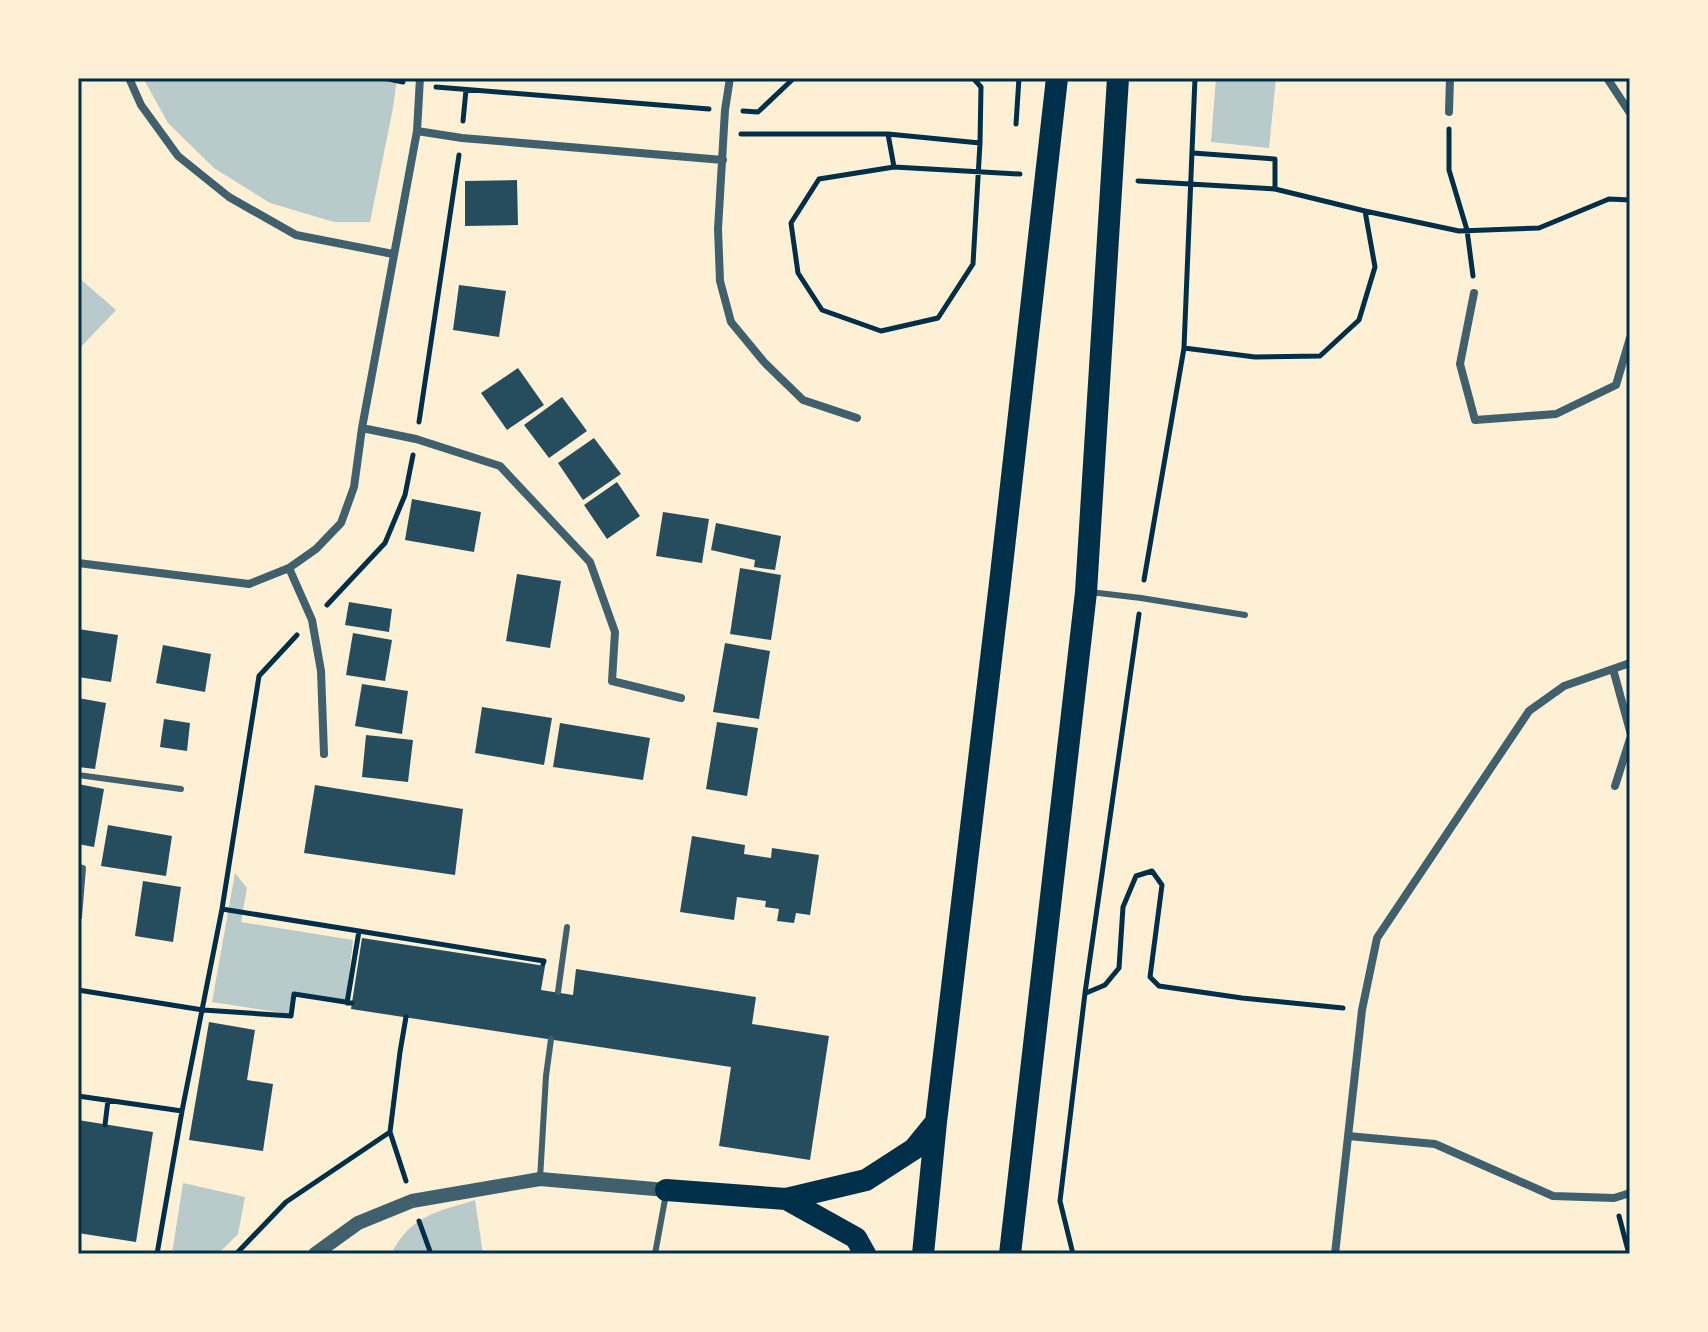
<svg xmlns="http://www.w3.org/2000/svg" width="1708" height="1332" font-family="Ubuntu,sans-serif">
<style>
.green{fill:#b9caca}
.building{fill:#264d5e}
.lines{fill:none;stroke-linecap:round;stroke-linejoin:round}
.path{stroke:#003049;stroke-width:5}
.service{stroke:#3f606c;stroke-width:6}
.minor{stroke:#3f606c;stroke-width:8}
.tertiary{stroke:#3f606c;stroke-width:14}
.trunk{stroke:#003049;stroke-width:22}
.neatline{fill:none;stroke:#003049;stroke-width:3}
</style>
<rect width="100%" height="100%" fill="#fdf0d5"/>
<!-- green -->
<path class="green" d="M143 78H397L393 108 370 222H334L270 203 214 168 168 123Z
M1216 78H1276L1269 148 1211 142Z
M78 277 116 310 78 350Z
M235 873 247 888 241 922 353 940 346 1001 293 992 289 1014 212 1002Z
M183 1183 245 1197 238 1234 218 1254H172Z
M475 1200 483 1254H391C411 1215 437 1212 475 1200Z"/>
<!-- building -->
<path class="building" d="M517 180 518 225 465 226V181Z
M459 285 506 291 499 337 453 330Z
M518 368 544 405 507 430 481 393Z
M562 397 587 431 549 458 524 425Z
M594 438 621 474 583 500 558 463Z
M617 482 640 516 607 539 584 505Z
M412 499 481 512 474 552 405 540Z
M663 512 709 519 702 563 656 556Z
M716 523 781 536 775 570 754 567 755 560 711 550Z
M740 568 781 575 771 640 730 634Z
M517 574 561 581 550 648 506 641Z
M349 602 392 609 389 632 345 625Z
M78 629 118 635 111 682 78 677Z
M353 633 392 640 385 681 346 675Z
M725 643 770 651 759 719 713 712Z
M163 645 211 654 205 692 156 683Z
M362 684 408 691 402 734 355 726Z
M78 698 106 703 95 769 78 767Z
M482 707 552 718 544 765 475 753Z
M164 719 190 723 187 751 160 747Z
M717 722 758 728 747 796 706 789Z
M560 723 650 738 643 780 553 767Z
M366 735 413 740 408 782 362 777Z
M78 784 104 789 94 847 78 844Z
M315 785 463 809 455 875 304 853Z
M108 825 172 836 166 876 101 866Z
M692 836 745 845 744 854 771 858 772 848 819 855 810 915 796 913 794 923 777 921 779 909 765 907 766 901 737 897 734 920 680 912Z
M143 881 181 887 173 942 135 936Z
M362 938 545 966 541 990 573 995 576 969 756 997 752 1024 829 1036 810 1160 719 1146 731 1067 351 1009Z
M209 1022 255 1030 247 1080 273 1084 263 1151 189 1140Z
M78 1120 153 1132 136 1242 78 1233Z"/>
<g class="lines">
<!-- path -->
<path class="path" d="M384 78 403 82
M973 78 981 87 980 143 973 264 938 318 881 331 822 310 798 273 791 223 819 179 894 167 1020 174
M436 87 709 109
M743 111 758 112 794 78
M463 121 466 90
M1016 124 1019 78
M1449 129V170L1467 230 1473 276
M741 134H888
M1193 153 1275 159V189
M894 167 888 134 980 143
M1138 181 1275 189 1365 211 1459 231 1539 228 1609 199 1630 200
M1184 348 1255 357 1320 356 1359 320 1375 267 1365 211
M419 422 459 155
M1144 580 1184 348 1195 78
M327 605 385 543 405 495 413 455
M222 909 359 931 347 1003
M359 931 544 961 543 964
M78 990 203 1010 291 1016 294 994 352 1003
M1086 993 1105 985 1119 968 1123 907 1136 876 1152 871 1162 885 1150 977 1159 986 1242 998 1343 1008
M78 1096 182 1111
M105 1125 108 1100
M390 1132 406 1181
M1619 1216 1629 1254
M419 1221 431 1254
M157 1254 182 1111 222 909 259 676 297 635
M236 1254 286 1202 390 1132 400 1052 406 1017
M1073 1254 1060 1201 1085 993 1139 614"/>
<!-- service -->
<path class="service" d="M1090 592 1141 598 1245 615
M78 775 181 789
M78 867 83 868 79 917
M558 992 567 927
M540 1179 546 1076 551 1039
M655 1254 666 1194"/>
<!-- minor -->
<path class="minor" d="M129 78 141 105 178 156 229 197 296 235 393 254
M730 78 725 110 718 229 720 281 731 322 764 362 803 400 857 418
M1607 78 1630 113
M1449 112 1450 78
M417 131 462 138 723 160
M1474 293 1460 364 1475 420 1556 414 1616 385 1630 338
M362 428 416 439 500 466 590 562 615 632 612 681 681 698
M78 563 249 584 289 568 316 549 341 523 354 487 362 428 417 131 420 78
M289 568 312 620 321 671 324 754
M1613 669 1630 731
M1615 786 1630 739
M1348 1136 1435 1144 1553 1196 1614 1198 1630 1193
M1335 1254 1362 1010 1377 938 1529 711 1564 686 1630 663"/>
<!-- tertiary -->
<path class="tertiary" d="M315 1254 358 1223 412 1201 540 1179 666 1190"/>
<!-- trunk -->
<path class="trunk" d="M666 1190 786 1199 866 1180 914 1149 936 1122
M786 1199 856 1238 865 1254
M923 1254 936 1122 1000 583 1057 78
M1010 1254 1086 592 1118 78"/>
</g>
<!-- border -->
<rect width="1708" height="1332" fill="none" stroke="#fdf0d5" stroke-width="160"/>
<rect x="80" y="80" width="1548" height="1172" class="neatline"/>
</svg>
